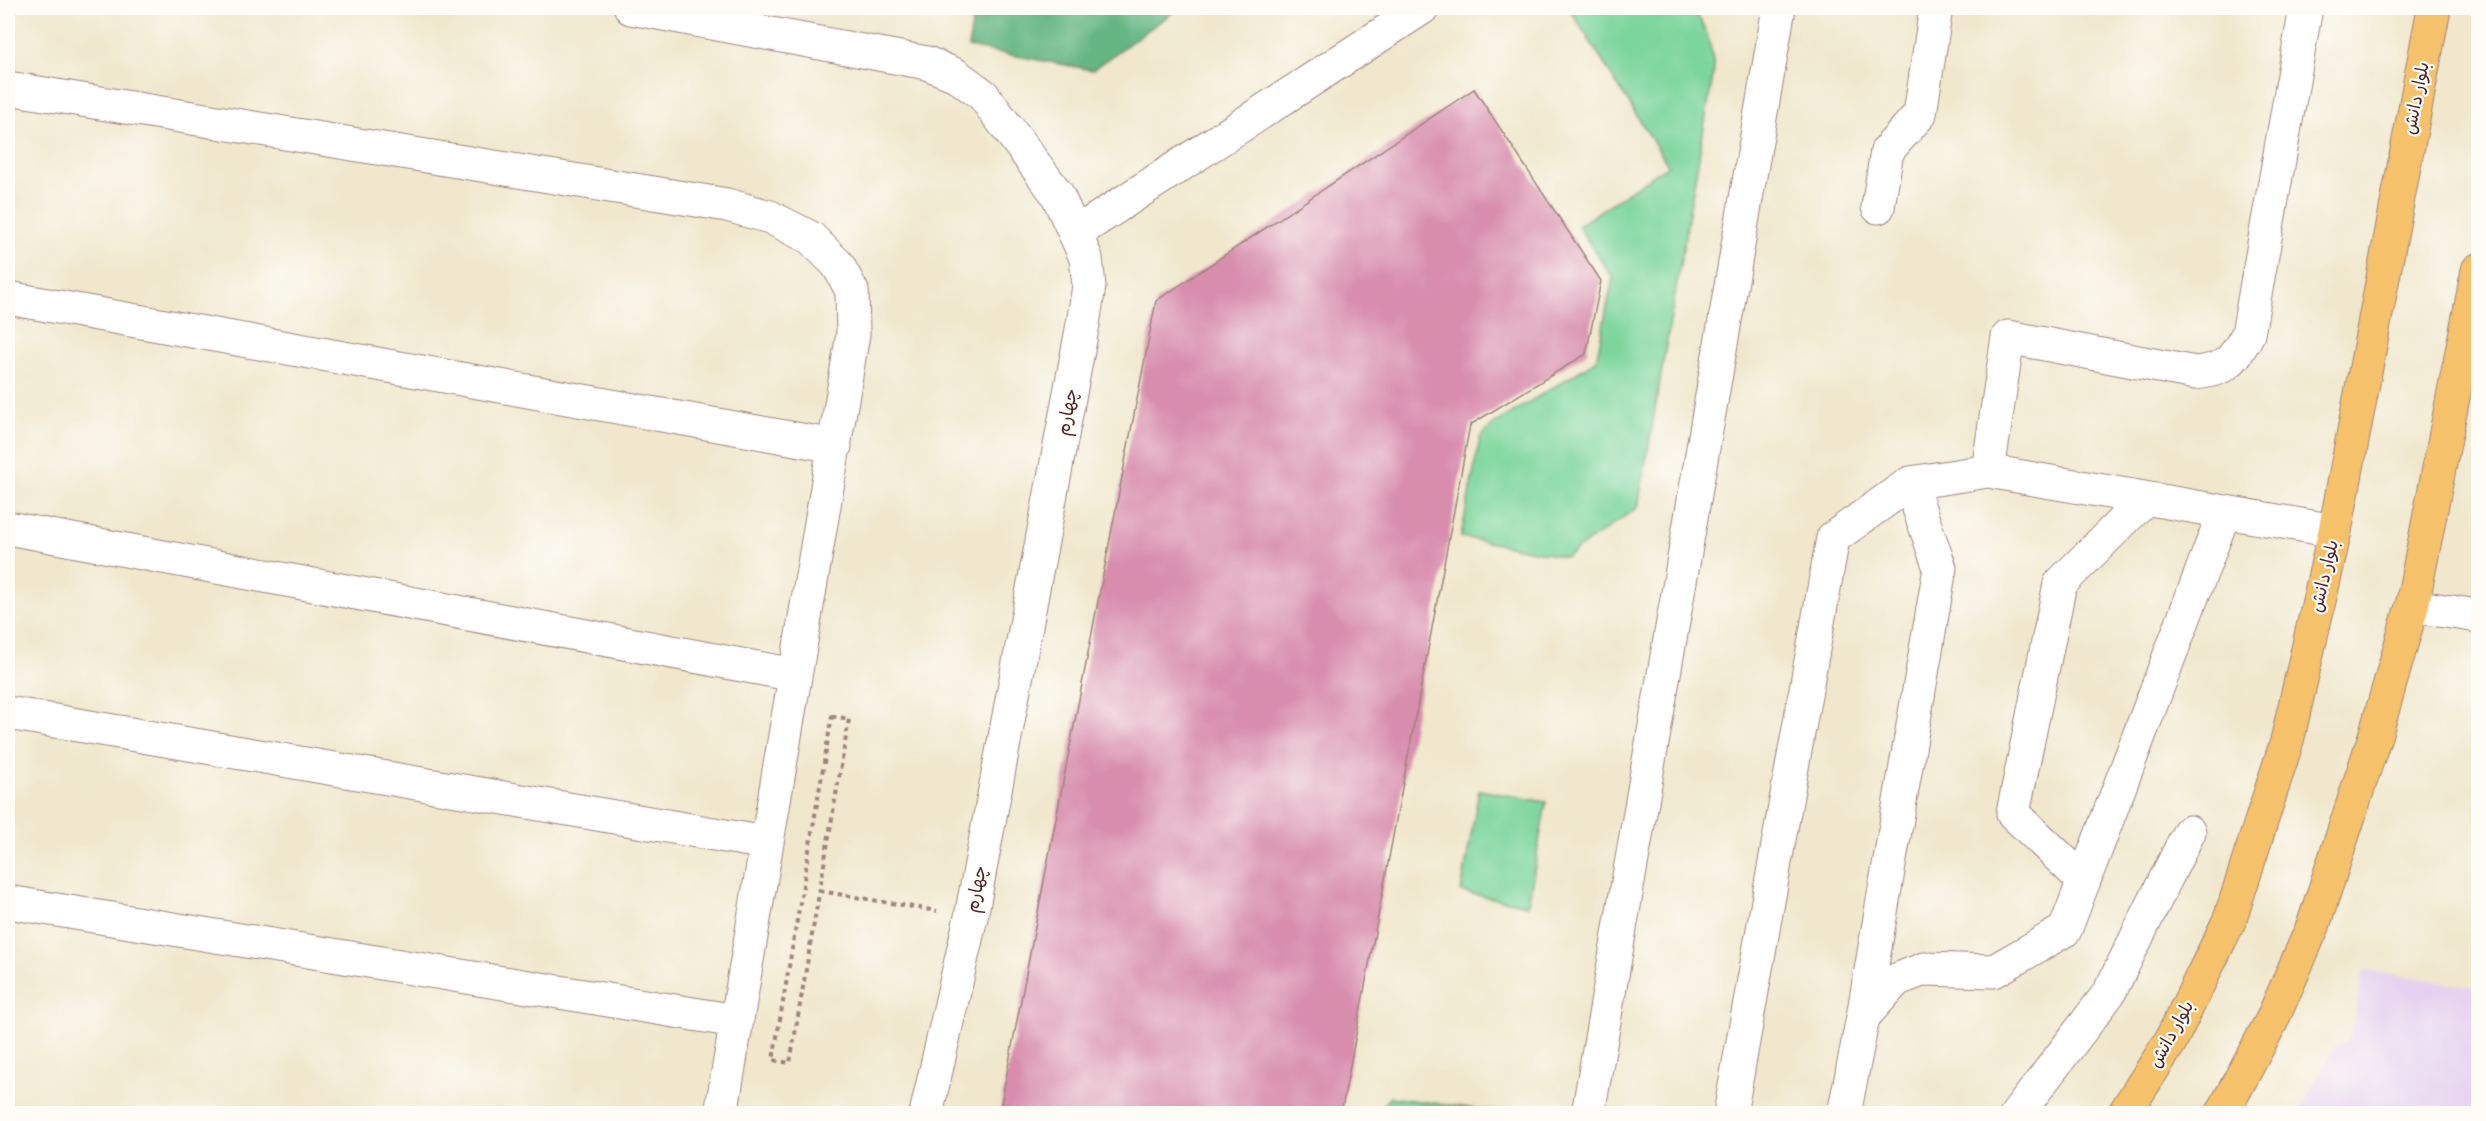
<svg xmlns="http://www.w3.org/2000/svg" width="2486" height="1121" font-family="'Patrick Hand','Playpen Sans Arabic',sans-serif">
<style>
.built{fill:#e6d2f0}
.green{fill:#7cd59b;stroke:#637a63;stroke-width:1.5}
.forest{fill:#65b683;stroke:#586a57;stroke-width:1.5}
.building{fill:#d88dad}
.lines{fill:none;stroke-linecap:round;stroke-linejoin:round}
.minor-casing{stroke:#9d837c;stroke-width:35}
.major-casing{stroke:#9d837c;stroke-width:35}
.path{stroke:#9d837c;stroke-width:4;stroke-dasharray:4.5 4.5;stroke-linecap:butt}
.minor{stroke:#fff;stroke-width:33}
.major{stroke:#f5c16b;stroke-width:33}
.labels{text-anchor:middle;stroke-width:4.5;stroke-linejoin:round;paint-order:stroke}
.street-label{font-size:18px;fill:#4a1f2b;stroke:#fdfcf7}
</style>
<rect width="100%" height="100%" fill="#fdfcf7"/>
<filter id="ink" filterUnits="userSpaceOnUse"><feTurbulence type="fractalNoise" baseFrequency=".0167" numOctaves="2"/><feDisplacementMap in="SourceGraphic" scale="12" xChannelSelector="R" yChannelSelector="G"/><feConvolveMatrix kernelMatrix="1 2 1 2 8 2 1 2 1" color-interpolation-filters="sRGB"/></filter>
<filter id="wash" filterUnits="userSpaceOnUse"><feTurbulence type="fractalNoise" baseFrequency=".008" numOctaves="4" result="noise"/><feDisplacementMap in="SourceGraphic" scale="24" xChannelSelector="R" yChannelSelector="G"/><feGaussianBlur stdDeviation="1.35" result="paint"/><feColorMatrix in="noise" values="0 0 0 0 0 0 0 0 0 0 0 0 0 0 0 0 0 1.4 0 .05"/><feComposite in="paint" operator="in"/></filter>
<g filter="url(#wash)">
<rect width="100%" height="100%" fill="#f0e7cc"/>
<!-- built -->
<path class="built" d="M2364 970 2478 987V1113H2298L2335 1047 2349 1040Z"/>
<!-- green -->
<path class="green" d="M1569 8H1692C1707 27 1712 47 1714 70L1638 507 1566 557 1461 537 1480 438 1494 424 1596 361 1613 278 1578 226 1668 165Z
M1479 790 1546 802 1528 905 1461 892Z
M1390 1097 1506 1113H1375Z"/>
<!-- forest -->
<path class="forest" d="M975 8H1179L1092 70 968 47Z"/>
<g id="blocks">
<!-- building -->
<path class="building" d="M1474 89 1601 281 1586 354 1470 425 1341 1114H999L1156 301Z"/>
</g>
</g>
<g filter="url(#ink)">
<use href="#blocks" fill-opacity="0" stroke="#9d837c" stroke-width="1.5"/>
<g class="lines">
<!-- minor casing -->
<g class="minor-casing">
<path id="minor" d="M631 8 927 63 956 75 983 95 1057 194 1086 258 1089 286 1083 324 971 917 926 1114
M8 88 727 205 770 217 811 238 838 265 852 291 853 334 721 1114
M1878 207 1887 151 1920 114 1936 8
M1076 233 1422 8
M8 298 835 446
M1988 471 2008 337 2195 373C2228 369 2232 362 2248 334L2306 8
M8 528 795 675
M2412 606 2478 616
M8 713 766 843
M2084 881 2013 813 2060 584 2145 499
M8 902 736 1021
M1863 1017 1940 568 1910 483
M1588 1114 1779 8
M1730 1114 1833 538 1910 483 1988 471 2335 531
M1844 1114 1863 1017 1896 980 1924 969 1994 971 2065 930 2224 513
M2017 1114 2109 993 2189 832"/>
</g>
<!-- major casing -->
<g class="major-casing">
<path id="major" d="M2124 1114 2170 1042 2230 919 2287 741 2335 531 2434 8
M2222 1114 2272 1020 2313 926 2375 736 2412 606 2478 270"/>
</g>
<!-- path -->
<path class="path" d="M832 716 849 719 790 1063 773 1060Z
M820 891 937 911"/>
<!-- minor -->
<use href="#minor" class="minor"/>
<!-- major -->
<use href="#major" class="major"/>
</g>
</g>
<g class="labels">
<!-- street labels -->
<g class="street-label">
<text transform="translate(2416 98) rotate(-79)" y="6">بلوار دانش</text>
<text transform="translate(1067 412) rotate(-79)" y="6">چهارم</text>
<text transform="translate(2324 576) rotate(-77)" y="6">بلوار دانش</text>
<text transform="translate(976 889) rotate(-79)" y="6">چهارم</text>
<text transform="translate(2171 1034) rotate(-61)" y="6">بلوار دانش</text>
</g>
</g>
<!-- margin -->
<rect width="2486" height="1121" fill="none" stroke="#fdfcf7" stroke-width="30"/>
</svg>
